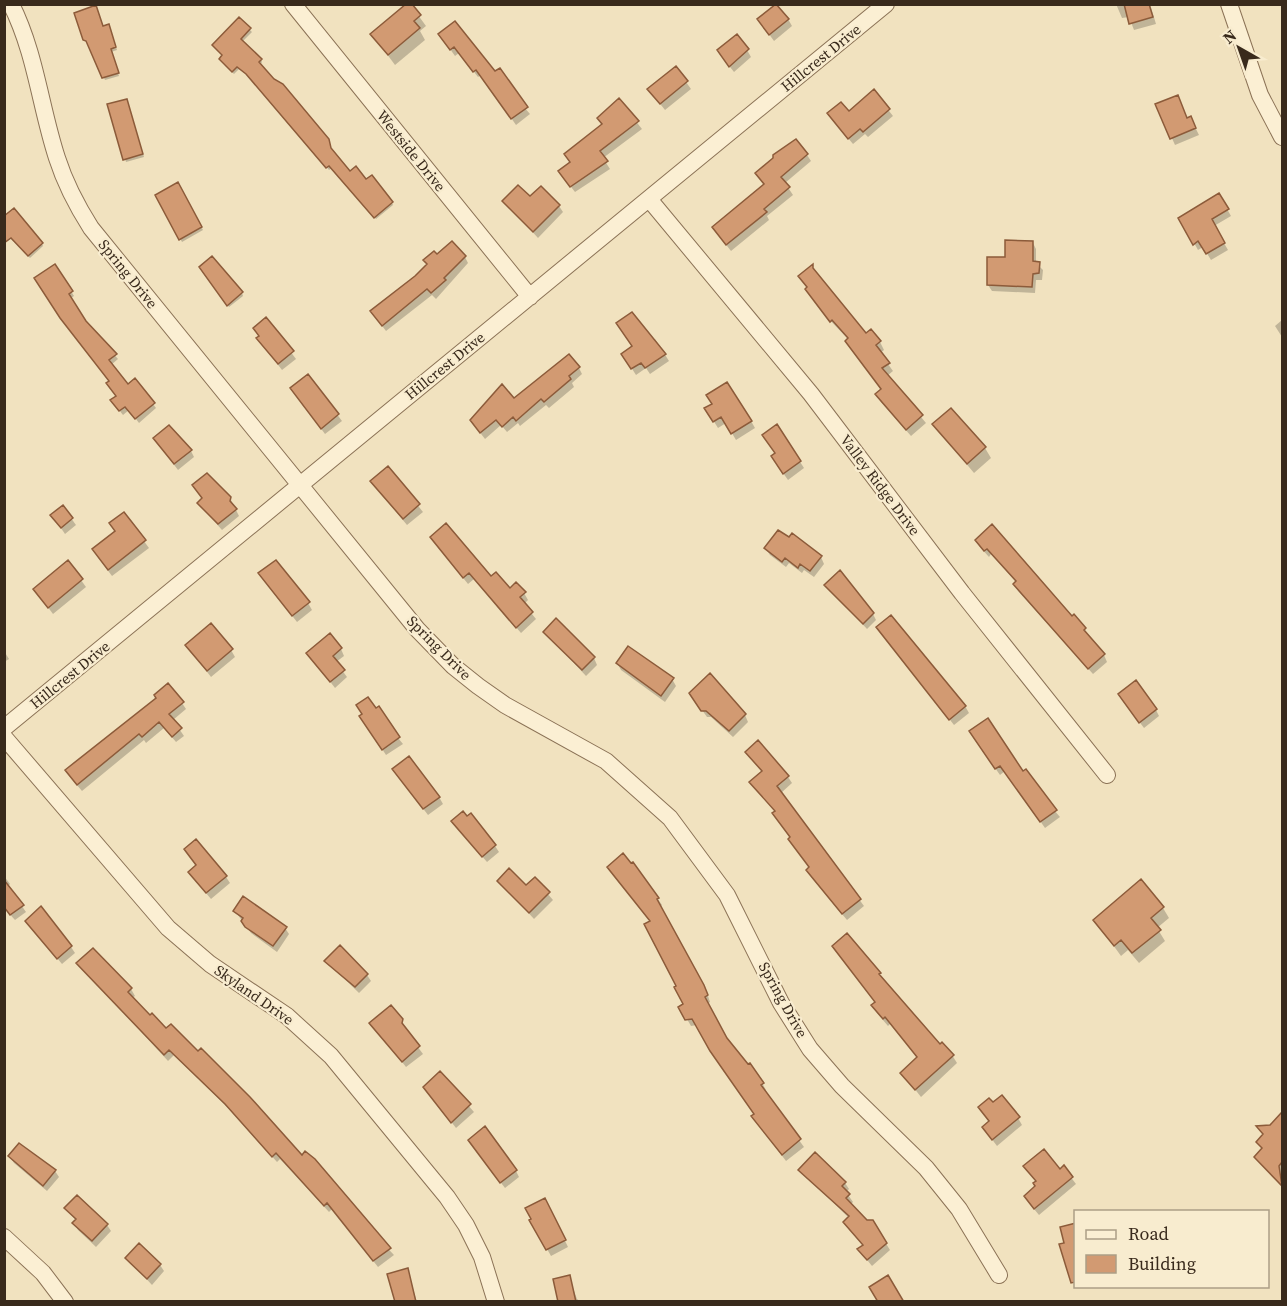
<svg xmlns="http://www.w3.org/2000/svg" width="1287" height="1306" font-family="'Source Serif 4',serif">
<style>
.shadow{fill:#0003}
.building{fill:#d29a72;stroke:#8c5b3a;stroke-width:1.5}
.lines{fill:none;stroke-linecap:round;stroke-linejoin:round}
.minor-casing{stroke:#8b7256;stroke-width:18}
.minor{stroke:#fbefd3;stroke-width:16}
.labels{text-anchor:middle;stroke-width:4.5;stroke-linejoin:round;paint-order:stroke}
.street-label{font-size:15px;fill:#392a1c;stroke:#f8eccf}
</style>
<rect width="100%" height="100%" fill="#f1e2bf"/>
<!-- shadow -->
<path class="shadow" d="M410 4 426 26 420 31 425 40 395 65 372 34Z
M1116 4H1150L1156 24 1134 30 1129 17 1122 18Z
M239 19 252 32 242 42 261 60 262 62 260 65 350 173 366 181 392 203 393 205 376 219 332 168 329 170 250 77 239 69 234 74 222 62Z
M788 19 792 26 774 41 763 26Z
M103 28 110 29 117 50 111 52 119 76 105 80 85 39Z
M440 35 495 74 530 114 516 125 481 75 478 77 459 53 455 56Z
M747 50 751 57 734 72 722 57Z
M676 68 691 89 665 110 649 90Z
M874 92 893 116 868 137 865 134 853 144 833 120 849 113Z
M127 100 144 157 126 162 109 105Z
M619 100 642 129 603 158 610 169 575 192 564 178 571 163 603 125Z
M1157 105 1187 119 1194 125 1199 135 1175 145Z
M807 155 811 161 785 183 793 195 767 216 769 220 731 251 713 228 765 185 757 174Z
M177 184 203 230 182 242 157 195Z
M1219 195 1231 216 1214 226 1228 250 1211 260 1203 247 1198 250 1180 218Z
M530 198 559 206 563 212 538 238 504 201Z
M4 232 42 244 43 246 30 258Z
M1033 243 1036 249V263L1043 270 1042 280H1036L1035 293 992 291 988 285 1007 259Z
M437 256 465 257 468 263 436 299 432 295 386 331 376 318Z
M55 266 74 296 70 299 85 322 118 359 111 365 128 386 135 380 156 408 139 423 129 410 123 415 115 405 112 400 118 396 108 384 110 382 64 323 36 278Z
M201 267 242 293 243 296 229 307Z
M800 276 866 335 880 342 884 350 880 353 893 371 887 376 926 423 911 436 881 402 877 395 882 390 851 349 849 340 822 312Z
M266 319 296 359 282 370 262 344 260 337Z
M1282 320V337L1275 326Z
M655 339 669 361 650 374 646 368 636 375 627 361Z
M579 368 582 374 572 383 574 387 549 408 546 405 520 426 518 423 507 432 501 425 485 439 471 421Z
M308 376 342 421 325 434 296 395Z
M713 404 751 421 755 428 736 440 726 423 718 428 706 409Z
M934 425 985 448 991 458 974 473Z
M777 426 804 468 788 480 776 463Z
M159 445 191 451 194 457 178 470Z
M388 468 423 512 407 525 376 488Z
M230 498 239 516 222 530 198 503Z
M63 507 76 525 65 534 52 515Z
M124 514 149 548 112 576 97 556 116 532Z
M992 527 1072 618 1074 616 1085 629 1088 637 1104 655 1107 662 1093 674 1018 591 1015 585 1017 583 991 554 989 557 980 547 976 541Z
M431 538 510 590 524 593 528 600 524 604 536 619 521 633 474 579 468 584Z
M766 549 821 557 824 564 814 577 804 570 802 573 789 563 786 567 770 555Z
M68 562 86 587 53 614 35 590Z
M264 580 308 603 312 610 297 622Z
M826 585 873 614 876 620 867 629Z
M878 628 965 706 969 713 954 725Z
M545 632 594 658 597 665 586 676Z
M187 646 231 650 235 657 211 677Z
M341 649 344 656 336 662 347 677 335 688 308 653Z
M4 651 9 659 4 662Z
M617 663 672 679 676 686 665 702 621 670Z
M1119 695 1156 710 1159 716 1144 728Z
M695 700 745 715 748 722 733 737 711 717H707Z
M182 703 186 709 173 720 184 736 176 742 164 728 146 743 144 740 82 791 70 777 67 770Z
M375 710 403 744 386 755 365 723Z
M974 738 1022 773 1060 817 1045 828 1005 771 1000 775Z
M751 758 788 777 792 783 781 793 864 906 847 920 811 877 810 868 794 846 776 812 755 789 763 772Z
M398 776 439 797 443 804 428 815Z
M457 828 495 846 499 852 487 862Z
M186 850 226 877 230 883 211 899 194 879 197 866Z
M633 864 662 905 660 907 707 993 710 1002 707 1004 727 1040 762 1083 766 1090 764 1092 804 1147 786 1161 757 1123 755 1115 697 1025 691 1026 680 1007 685 1004 651 922 612 874Z
M4 876 10 884 8 886 26 912 15 920 4 908Z
M535 879 553 900 534 919 499 881 526 887Z
M1163 908 1169 918 1157 928 1165 941 1139 963 1128 950 1121 956 1095 920Z
M235 911 285 928 289 934 277 952 251 933Z
M31 927 71 947 75 953 62 964Z
M847 935 940 1047 952 1055 957 1063 921 1097 902 1073 918 1058 890 1024 888 1026 877 1013 873 1006 876 1003 833 946Z
M326 961 367 975 371 981 359 993Z
M78 963H108L131 989 135 996 132 998 301 1157 394 1255 378 1267 332 1209 329 1212 280 1159 277 1162 231 1111 174 1055 168 1061Z
M402 1020 405 1030 423 1054 406 1067 371 1023Z
M440 1073 474 1112 456 1128 429 1093Z
M1282 1115V1187L1256 1157 1262 1149 1258 1142Z
M1018 1118 1022 1125 997 1146 988 1134Z
M473 1147 516 1171 519 1177 505 1188Z
M10 1157 55 1171 59 1177 47 1191 14 1163Z
M1025 1167 1060 1171 1063 1167 1076 1184 1039 1215 1029 1203 1037 1183Z
M800 1170 845 1183 849 1189 846 1192 853 1202 850 1205 867 1222 872 1221 890 1250 872 1266 859 1250 863 1246 845 1222 849 1218Z
M548 1206 568 1247 551 1256 531 1221Z
M66 1208 107 1225 111 1231 96 1247 78 1230 74 1223 76 1221Z
M127 1258 160 1265 164 1271 152 1285Z
M407 1269 417 1302H397Z
M569 1277 577 1299 581 1302H560Z"/>
<!-- building -->
<path class="building" d="M406 4H412L421 15 414 21 420 28 388 55 370 34Z
M776 4 789 19 769 35 757 19Z
M1124 4H1149L1153 17 1129 24Z
M96 5 103 26 109 24 116 47 111 49 119 73 102 78 86 41 83 40 74 13Z
M239 17 251 28 241 39 262 59 259 62 274 79 283 84 329 139 331 148 350 171 356 166 366 179 372 175 393 202 374 218 329 166 326 168 246 74 237 67 232 72 219 59 222 55 212 45Z
M455 21 495 71 500 68 528 107 511 119 476 70 473 72 454 47 450 50 438 34Z
M737 34 749 49 729 67 717 50Z
M676 66 688 81 660 104 647 89Z
M874 89 890 109 863 132 860 129 848 139 827 113 841 102 849 111Z
M1178 95 1187 118 1191 116 1196 128 1170 139 1155 104Z
M619 98 639 121 600 151 608 161 570 187 558 171 570 162 564 154 602 124 597 118Z
M127 99 143 154 123 160 107 104Z
M796 139 808 154 781 177 790 187 764 209 767 212 726 245 712 227 764 184 755 173 773 158V155Z
M178 182 202 227 179 240 155 195Z
M518 185 530 196 541 186 560 205 533 232 502 201Z
M1219 193 1229 209 1212 219 1225 243 1206 254 1198 241 1193 245 1178 218Z
M14 208 43 243 28 256 11 238 4 243V216Z
M1005 240 1033 241V261L1040 262 1039 273 1033 274 1032 287 987 285V257H1005Z
M452 241 466 256 444 278 446 280 431 293 427 289 382 326 370 311 415 276 427 264 423 260 434 251 437 254Z
M212 256 243 292 227 306 199 267Z
M55 264 73 291 69 294 86 321 117 354 109 360 128 384 135 378 155 403 135 419 125 407 119 411 110 400 116 396 106 383 109 381 60 318 34 278Z
M813 264V268L866 333 871 329 881 341 876 345 890 363 882 368 923 415 906 430 875 394 881 389 845 341 848 338 832 320 830 322 805 289 807 287 798 276Z
M632 312 666 354 645 368 641 363 631 369 621 354 632 346 616 323Z
M266 317 294 351 278 364 256 338 259 336 253 328Z
M569 354 580 367 569 376 571 379 544 402 541 399 516 421 513 417 502 427 496 420 480 433 470 420 502 384 514 398Z
M308 374 339 414 321 429 290 388Z
M727 382 752 421 731 434 721 417 713 422 704 408 712 404 706 395Z
M951 408 986 447 967 464 932 424Z
M777 424 801 461 783 474 771 456 775 453 762 435Z
M169 425 192 450 174 464 153 438Z
M388 466 420 504 403 519 370 481Z
M207 473 231 497 230 501 237 509 218 524 197 503 202 498 192 485Z
M63 505 73 518 61 528 50 515Z
M124 512 146 540 108 570 92 549 115 531 109 523Z
M446 523 491 576 496 572 510 588 516 582 526 592 520 597 533 612 516 628 469 573 463 578 430 537Z
M992 524 1072 616 1074 614 1086 628 1084 630 1105 654 1088 669 1013 584 1016 581 987 549 984 551 975 540Z
M778 530 789 537 792 533 822 556 810 571 800 564 798 568 785 558 782 562 764 548Z
M68 560 83 579 48 608 33 589Z
M276 560 310 602 292 616 258 573Z
M840 570 874 613 863 624 824 585Z
M891 615 966 706 949 720 876 627Z
M556 618 595 657 582 670 543 632Z
M211 623 233 649 207 671 185 645Z
M330 633 342 648 333 656 345 670 330 682 306 653Z
M628 646 674 678 661 696 616 663Z
M710 673 746 714 729 731 706 711H701L689 693Z
M1136 680 1157 709 1139 723 1118 694Z
M168 683 184 702 169 714 182 728 172 737 159 722 142 737 139 734 77 785 65 770 156 698 154 695Z
M368 697 376 708 379 706 400 737 382 750 359 716 362 714 356 705Z
M988 718 1023 771 1026 769 1057 810 1040 822 1000 766 995 769 969 731Z
M758 740 789 776 777 786 861 899 842 914 806 870 809 867 788 839 790 837 772 813 775 811 749 782 762 771 745 752Z
M409 756 440 797 423 809 392 769Z
M463 811 467 816 471 813 496 845 482 857 451 821Z
M196 839 227 876 206 893 188 872 196 865 184 849Z
M623 853 631 863 633 862 659 898 657 899 704 985 708 995 705 997 727 1038 748 1064 750 1063 764 1083 761 1085 801 1139 782 1155 751 1116 754 1114 710 1051 692 1019 685 1020 678 1007 683 1004 674 987 676 986 644 924 650 921 607 867Z
M509 868 526 885 535 877 550 892 529 913 497 881Z
M1141 879 1164 907 1151 918 1161 930 1132 953 1121 940 1114 946 1093 920Z
M4 880 24 905 10 915 4 907Z
M243 896 287 927 273 946 245 927 241 921 243 918 233 911Z
M41 906 72 946 57 959 25 921Z
M847 933 881 973 879 974 940 1044 942 1042 954 1055 915 1090 900 1073 917 1057 885 1017 883 1019 871 1005 875 1002 832 946Z
M340 945 368 974 355 987 324 961Z
M93 948 132 988 128 992 150 1015 152 1013 166 1028 171 1024 198 1051 201 1048 250 1097 302 1155 305 1151 315 1159 391 1248 373 1261 327 1203 324 1206 276 1153 272 1157 225 1104 169 1050 164 1055 76 963Z
M391 1005 403 1019 402 1023 420 1046 402 1062 369 1023Z
M440 1071 471 1104 451 1123 423 1087Z
M1002 1095 1020 1117 992 1140 982 1127 989 1121 978 1107 989 1098 993 1102Z
M1282 1112V1162L1279 1166 1282 1186 1254 1157 1262 1148 1256 1142 1263 1134 1256 1126 1270 1125Z
M485 1126 517 1170 500 1183 468 1140Z
M19 1143 56 1170 43 1186 8 1156Z
M1044 1149 1060 1169 1064 1165 1073 1177 1034 1209 1024 1196 1035 1186 1033 1183 1036 1181 1023 1166Z
M815 1152 846 1182 842 1186 850 1194 846 1198 867 1220H873L887 1243 867 1260 857 1249 863 1245 843 1222 849 1216 798 1170Z
M77 1195 108 1224 92 1241 72 1223 76 1219 64 1208Z
M545 1198 566 1240 546 1250 529 1220 531 1219 525 1208Z
M1076 1223V1282L1071 1283 1059 1244 1064 1243 1060 1227Z
M139 1243 161 1264 147 1279 125 1258Z
M408 1268 416 1302H395L387 1274Z
M570 1275 576 1302H558L553 1279Z
M888 1275 904 1302H878L869 1287Z"/>
<g class="lines">
<!-- minor casing -->
<g class="minor-casing">
<path id="minor" d="M11 4C36 54 40 106 57 158 65 183 77 206 91 228L417 629 453 666 478 686 505 705 606 761 670 818 727 895 781 1003 810 1049 842 1086 926 1168 959 1209 999 1275
M293 4 530 297
M1229 4 1260 95 1282 137
M649 199 811 394 962 593 1107 775
M4 728 886 4
M4 737 168 928 210 964 287 1016 331 1056 447 1197 466 1225 482 1257 496 1302
M4 1237 43 1273 65 1302"/>
</g>
<!-- minor -->
<use href="#minor" class="minor"/>
</g>
<g class="labels">
<!-- street labels -->
<g class="street-label">
<text transform="translate(821 58) rotate(-39)" y="5">Hillcrest Drive</text>
<text transform="translate(411 151) rotate(51)" y="5">Westside Drive</text>
<text transform="translate(128 274) rotate(51)" y="5">Spring Drive</text>
<text transform="translate(445 366) rotate(-39)" y="5">Hillcrest Drive</text>
<text transform="translate(880 485) rotate(53)" y="5">Valley Ridge Drive</text>
<text transform="translate(439 648) rotate(45)" y="5">Spring Drive</text>
<text transform="translate(70 675) rotate(-39)" y="5">Hillcrest Drive</text>
<text transform="translate(254 995) rotate(35)" y="5">Skyland Drive</text>
<text transform="translate(783 1000) rotate(61)" y="5">Spring Drive</text>
</g>
</g>
<!-- border -->
<rect width="1287" height="1306" fill="none" stroke="#392a1c" stroke-width="12"/>
<!-- legend -->
<rect x="1074" y="1210" width="195" height="78" fill="#f8eccf" stroke="#ac9e87" stroke-width="1.5"/>
<rect x="1086" y="1230" width="30" height="9" fill="#fbefd3" stroke="#ac9e87" stroke-width="1.5"/>
<text x="1128" y="1240" font-size="18" fill="#392a1c">Road</text>
<rect x="1086" y="1255" width="30" height="18" fill="#d29a72" stroke="#ac9e87" stroke-width="1.5"/>
<text x="1128" y="1270" font-size="18" fill="#392a1c">Building</text>
<!-- north arrow -->
<g transform="translate(1239 48) rotate(320)" stroke="#f8eccf" stroke-width="4.5" paint-order="stroke">
<path d="M0-4.5L10 22L0 15L-10 22Z" fill="#392a1c"/>
<text y="-9" font-size="16" font-weight="bold" text-anchor="middle" fill="#392a1c">N</text>
</g>
</svg>
